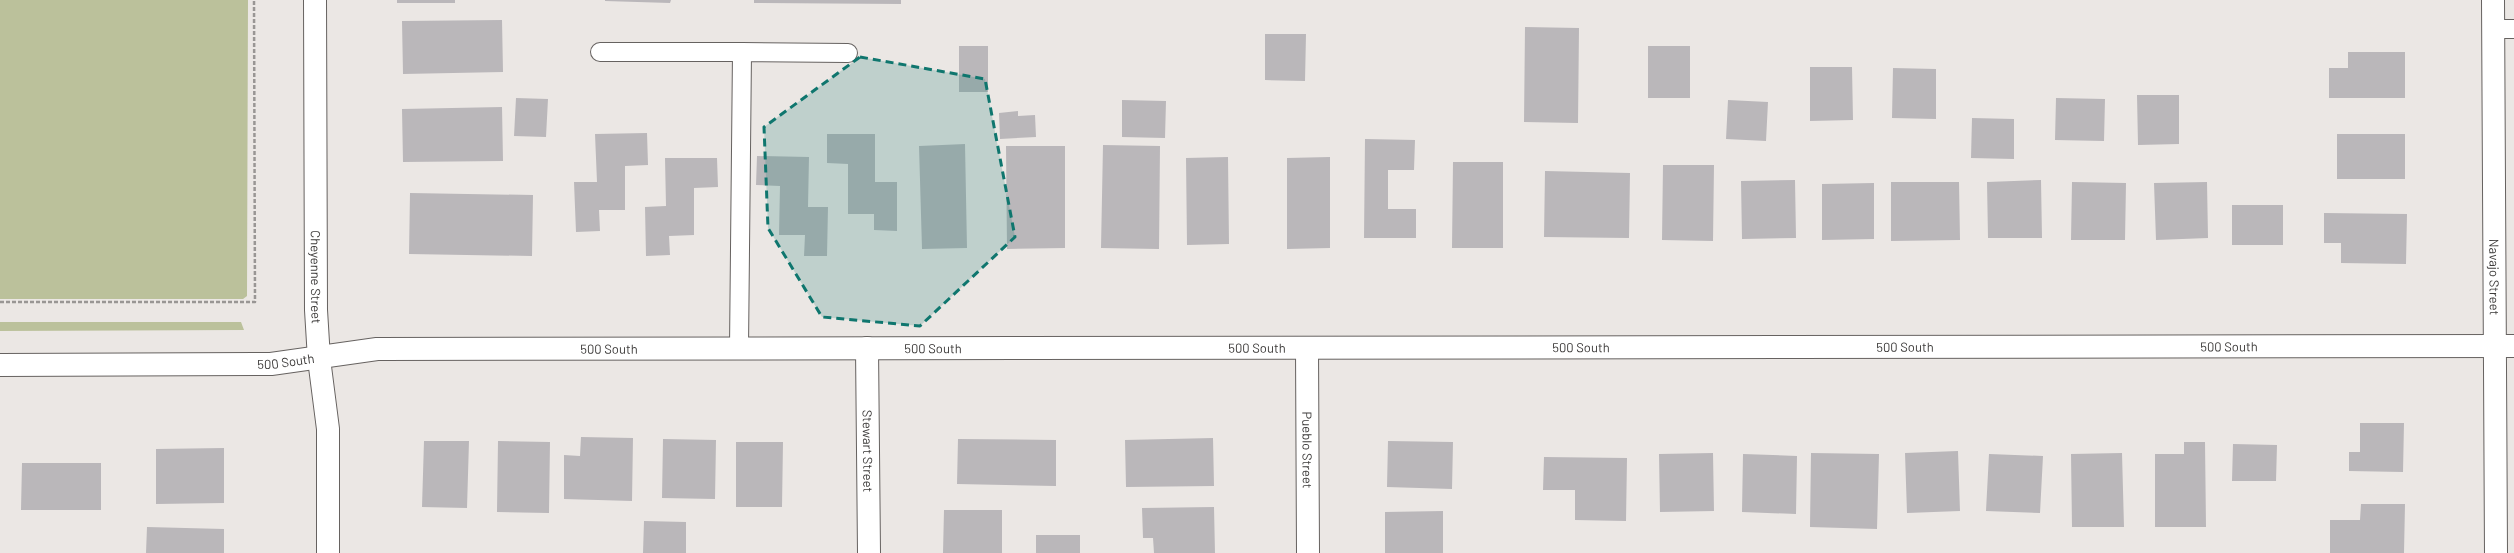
<svg xmlns="http://www.w3.org/2000/svg" width="2514" height="553" font-family="Barlow,sans-serif">
<style>
.green{fill:#bbc19b}
.building{fill:#bab7ba}
.lines{fill:none;stroke-linecap:round;stroke-linejoin:round}
.lane-casing{stroke:#666260;stroke-width:20}
.street-casing{stroke:#666260;stroke-width:24}
.path{stroke:#999694;stroke-width:2.5;stroke-dasharray:4 2;stroke-linecap:butt}
.lane{stroke:#fff;stroke-width:18}
.street{stroke:#fff;stroke-width:22}
.marked{fill:#0f766e;fill-opacity:0.2;stroke:#0f766e;stroke-width:3;stroke-dasharray:8 5;stroke-linejoin:round}
.labels{text-anchor:middle;stroke-width:3;stroke-linejoin:round;paint-order:stroke}
.street-label{font-size:13px;fill:#3d3b3a;stroke:#ebe7e4}
</style>
<rect width="100%" height="100%" fill="#ebe7e4"/>
<!-- green -->
<path class="green" d="M0 0H248L247 296 243 299H0Z
M0 322H241L244 330 0 331Z"/>
<!-- building -->
<path class="building" d="M397 0H455V3H397Z
M605 0H671L670 3 605 1Z
M754 0H901V4L754 3Z
M502 20 503 72 403 74 402 21Z
M1525 27 1579 28 1578 123 1524 122Z
M1265 34H1306L1305 81 1265 80Z
M959 46H988V92H959Z
M1648 46H1690V98H1648Z
M2348 52H2405V98H2329V68H2348Z
M1810 67H1852L1853 120 1810 121Z
M1893 68 1936 69V119L1892 118Z
M2137 95H2179V144L2138 145Z
M516 98 548 99 546 137 514 136Z
M2056 98 2105 99 2104 141 2055 140Z
M1122 100 1166 101 1165 138 1122 137Z
M1728 100 1768 102 1766 141 1726 139Z
M502 107 503 161 403 162 402 109Z
M1018 111V116L1035 115 1036 137 1000 139 999 113Z
M1972 118 2014 119V159L1971 158Z
M647 133 648 165 625 166V210H599L600 231 576 232 574 182H597L595 134Z
M827 134H875V182H897V231L874 230V214H848V164L827 163Z
M2337 134H2405V179H2337Z
M1365 139 1415 140 1414 170H1388V209H1416V238H1364Z
M965 144 967 248 922 249 919 146Z
M1103 145 1160 146 1159 249 1101 248Z
M1006 146H1065V248L1007 249Z
M757 156 809 157 808 207H828L827 256H804L805 235H779L780 186 756 185Z
M1228 157 1229 244 1187 245 1186 158Z
M1330 157V248L1287 249V158Z
M665 158H717L718 187 694 188V235L669 236 670 255 646 256 645 207 666 206Z
M1453 162H1503V248H1452Z
M1663 165H1714L1713 241 1662 240Z
M1545 171 1630 173 1629 238 1544 237Z
M1795 180 1796 238 1742 239 1741 181Z
M2041 180 2042 238H1988L1987 182Z
M1891 182H1959L1960 240 1891 241Z
M2072 182 2126 183 2125 240H2071Z
M2207 182 2208 238 2156 240 2154 183Z
M1874 183V239L1822 240V184Z
M410 193 533 195 532 256 409 254Z
M2232 205H2283V245H2232Z
M2324 213 2407 214 2406 264 2341 263V243H2324Z
M2360 423H2404L2403 472 2349 471V452H2360Z
M581 437 633 438 632 501 564 499V455L580 456Z
M1213 438 1214 486 1126 487 1125 440Z
M663 439 716 440 715 499 662 498Z
M958 439 1056 440V486L957 484Z
M424 441H469L467 508 422 507Z
M498 441 550 442 549 513 497 512Z
M1388 441 1453 442 1452 489 1387 487Z
M736 442H783L782 507H736Z
M2184 442H2205L2206 527H2155V454H2184Z
M2233 444 2277 445 2276 481H2232Z
M224 448V503L156 504V449Z
M1958 451 1960 511 1907 513 1905 453Z
M1713 453 1714 511 1660 512 1659 454Z
M1811 453 1879 454 1877 529 1810 527Z
M2122 453 2124 527H2072L2071 454Z
M1743 454 1797 456 1796 514 1742 512Z
M1989 454 2043 456 2040 513 1986 511Z
M1544 457 1627 458 1626 521 1575 520V490H1543Z
M22 463H101V510H21Z
M2361 504H2405L2404 553H2330V520H2360Z
M1214 507 1215 553H1154L1153 538H1143L1142 508Z
M944 510H1002V553H943Z
M1443 511V553H1385V512Z
M644 521 686 522V553H643Z
M147 527 224 529V553H146Z
M1036 535H1080V553H1036Z"/>
<g class="lines">
<!-- lane casing -->
<g class="lane-casing">
<path id="lane" d="M2493 29H2514
M600 52H742
M739 348 742 52 848 53"/>
</g>
<!-- street casing -->
<g class="street-casing">
<g id="street">
<path id="s1" d="M315 0 316 310 319 359 328 429V553"/>
<path id="s2" d="M2493 0 2496 553"/>
<path id="s3" d="M867 348 869 553"/>
<path id="s4" d="M1307 348 1308 553"/>
<path id="s5" d="M0 365 271 364 377 349 2514 346"/>
</g>
</g>
<!-- path -->
<path class="path" d="M0 302H255L254 0"/>
<!-- lane -->
<use href="#lane" class="lane"/>
<!-- street -->
<use href="#street" class="street"/>
</g>
<!-- marked area -->
<path class="marked" d="M860 57 985 79 1015 237 920 326 822 317 768 228 764 127Z"/>
<g class="labels">
<!-- street labels -->
<g class="street-label">
<text dy="5" stroke="none"><textPath href="#s1" startOffset="277">Cheyenne Street</textPath></text>
<text dy="5" stroke="none"><textPath href="#s2" startOffset="277">Navajo Street</textPath></text>
<text dy="5" stroke="none"><textPath href="#s5" startOffset="1906">500 South</textPath></text>
<text dy="5" stroke="none"><textPath href="#s5" startOffset="2230">500 South</textPath></text>
<text dy="5" stroke="none"><textPath href="#s5" startOffset="934">500 South</textPath></text>
<text dy="5" stroke="none"><textPath href="#s5" startOffset="1258">500 South</textPath></text>
<text dy="5" stroke="none"><textPath href="#s5" startOffset="1582">500 South</textPath></text>
<text dy="5" stroke="none"><textPath href="#s5" startOffset="610">500 South</textPath></text>
<text dy="5" stroke="none"><textPath href="#s5" startOffset="286">500 South</textPath></text>
<text dy="5" stroke="none"><textPath href="#s4" startOffset="102">Pueblo Street</textPath></text>
<text dy="5" stroke="none"><textPath href="#s3" startOffset="103">Stewart Street</textPath></text>
</g>
</g>
</svg>
